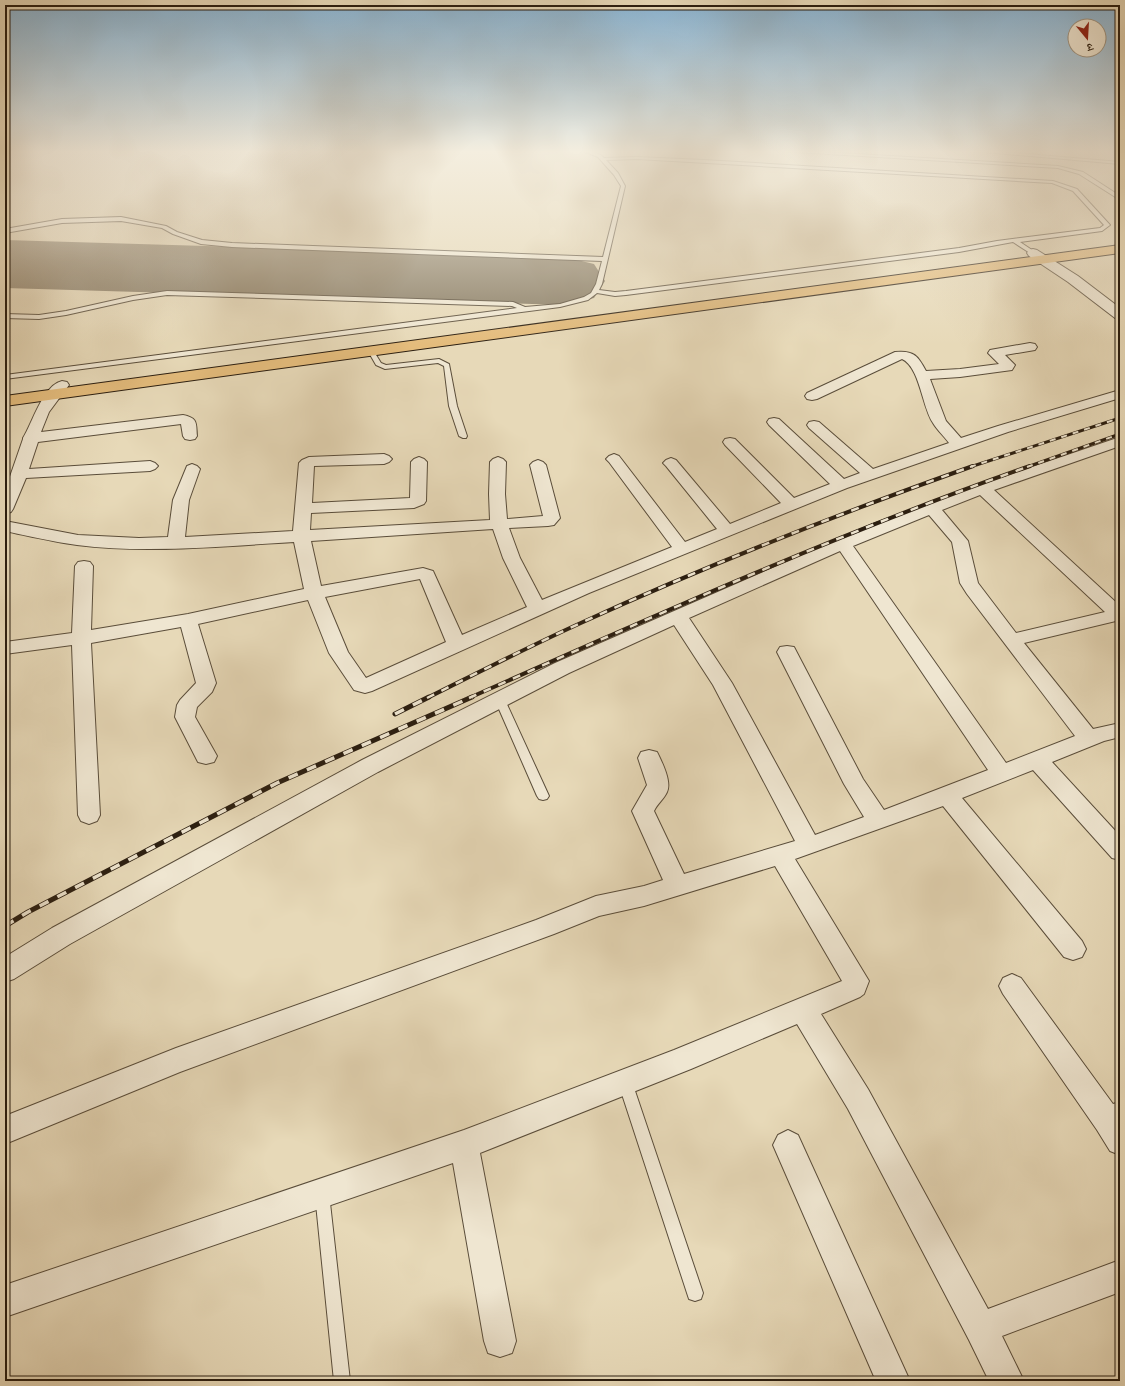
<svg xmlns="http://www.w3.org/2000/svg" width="1125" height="1386" font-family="'IM FELL French Canon','Noto Serif Devanagari',serif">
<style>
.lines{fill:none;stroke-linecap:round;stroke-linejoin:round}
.runway{fill:#897c64;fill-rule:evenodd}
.service-casing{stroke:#5a4d3a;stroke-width:2}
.minor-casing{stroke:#5a4d3a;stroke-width:2}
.tertiary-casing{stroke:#5a4d3a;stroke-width:2}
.primary-casing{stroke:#2b1e10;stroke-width:2}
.service{fill:#efe6d1;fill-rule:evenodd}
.minor{fill:#efe6d1;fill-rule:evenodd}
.tertiary{fill:#efe6d1;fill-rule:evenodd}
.primary{fill:#e4bc7c;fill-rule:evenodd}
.rail-far2-casing{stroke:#2b1e10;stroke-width:3}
.rail-far1-casing{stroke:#2b1e10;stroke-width:4}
.rail-casing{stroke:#2b1e10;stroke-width:5}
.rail-far2{stroke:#efe6d1;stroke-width:2;stroke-dasharray:6;stroke-linecap:butt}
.rail-far1{stroke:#efe6d1;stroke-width:2.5;stroke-dasharray:8;stroke-linecap:butt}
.rail{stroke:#efe6d1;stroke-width:3.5;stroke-dasharray:10;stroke-linecap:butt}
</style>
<rect width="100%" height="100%" fill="#e7d9b8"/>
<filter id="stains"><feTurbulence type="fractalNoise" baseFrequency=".005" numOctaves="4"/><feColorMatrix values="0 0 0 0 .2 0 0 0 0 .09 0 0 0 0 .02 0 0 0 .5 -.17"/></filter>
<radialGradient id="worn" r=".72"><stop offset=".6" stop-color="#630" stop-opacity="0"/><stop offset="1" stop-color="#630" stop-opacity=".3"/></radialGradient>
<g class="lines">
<!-- runway -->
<path class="runway" d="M5 240 565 257 594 264 605 281 594 298 565 305 5 288Z"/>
<!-- service casing -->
<g class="service-casing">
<path id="service" d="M583 151C590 151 599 152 604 158L637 157 704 160 1053 181 1077 189 1110 225 1102 231 1020 242 1035 252V254L1033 255 1013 242 959 252 626 295 615 296 597 293 588 300 560 307 5 379V375L517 308 512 306 167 295 133 300 66 315 39 319 5 318V314L39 315 66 311 133 296 167 291 513 302 525 307 560 304 584 297 591 293 596 284 602 261 232 247 201 244 173 234 162 228 121 221 62 223 5 233V229L62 219 121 217 166 226 177 232 202 240 232 243 603 257 621 186 614 175 598 157ZM637 159 1052 183 1073 191 1104 225 1100 228 997 241 959 248 626 291 615 292 599 290 602 284 625 186 618 173 606 160Z
M779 151H806L1058 166 1083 172 1120 196V200L1079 174 1058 168Z
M972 151H992L1120 162V164Z
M369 350H373L381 363 386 365 439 359 449 364 457 406 467 436 466 438H463L459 436 449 406 444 366 438 363 385 369 376 365 368 351Z
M500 696 505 700 549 796 547 799 543 800 539 799 537 796 495 700Z
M625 1075 630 1077 632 1082 703 1293 701 1299 695 1301 689 1299 687 1293 618 1082 620 1077Z
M322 1187 327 1189 329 1194 350 1381H334L315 1194 317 1189Z"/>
</g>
<!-- minor casing -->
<g class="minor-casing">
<path id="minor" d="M1030 343 1035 344 1037 347 1035 350 1005 355 1015 365 1012 370 960 377 930 379 946 421 961 438 998 426 1120 390V398L1008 432 847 488 589 593 372 691 365 693 354 690 329 653 308 600 198 624 216 683 212 692 197 707 195 717 217 756 214 762 206 764 198 762 175 717 177 705 180 700 196 683 181 627 91 643 100 815 97 821 89 824 81 821 78 815 72 645 5 654V642L72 633 75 566 78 562 84 561 90 562 93 566 91 630 188 614 304 589 294 542C224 546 146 554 77 545 53 542 29 536 5 531V521L78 535 139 538 168 537 173 500 187 466 192 464 197 466 200 469 189 500 185 537 293 531 299 463 302 460 309 457 384 454 389 456 392 459 389 462 384 464 314 466 312 503 410 498 411 462 414 459 419 457 424 459 427 462 426 501 424 504 414 508 311 513 310 530 490 520 489 494 490 462 493 459 498 457 503 459 506 462 505 494 507 519 543 516 530 465 533 462 538 460 543 462 546 465 560 518 554 525 548 526 509 528 520 558 542 600 672 547 609 462 606 459 609 456 614 454 619 456 685 542 717 529 666 466 663 463 666 460 671 458 676 460 730 524 781 503 725 445 723 442 725 439 730 438 735 439 794 498 830 484 769 425 767 422 769 419 774 418 779 419 844 479 860 473 809 428 807 425 809 422 814 421 819 422 873 469 949 443C944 436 937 430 933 423 922 407 920 367 902 359L817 399 812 400 807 399 805 396 807 393 895 352C914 350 918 356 926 371L960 369 999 364 988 353 990 350ZM493 529 503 558 527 607 462 635 433 571 423 568 321 586 311 541ZM420 579 446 642 366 678 348 652 325 597Z
M62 381 67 382 69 385 49 412 41 432 183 415C198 418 196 423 197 436L195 439 190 440 185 439 183 436 181 424 38 442 29 469 150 461 155 463 158 466 155 469 150 471 26 478 13 509 11 512 5 514V491L23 439V438C32 424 43 385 62 381Z
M1120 437V446L994 490 1120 606V620L1024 643 1093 729 1120 723V737L1104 741 1052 762 1120 836V860L1112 858 1033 770 962 798 1082 941 1086 949 1082 957 1073 960 1064 957 943 806 795 859 869 981 864 994 860 997 821 1014 868 1089 988 1309 1120 1260V1292L1002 1336 1024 1381H989L969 1340 848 1109 797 1024 691 1069 480 1153 516 1341 512 1353 500 1357 488 1353 484 1341 453 1163 5 1317V1285L464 1130 674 1050 842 981 775 866 644 906 599 916 554 934 180 1072 5 1144V1116L176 1048 536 920 596 896 644 886 663 880 632 811 647 785 638 758 641 752 649 750 657 752C662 762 672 782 667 792 664 799 657 804 654 811L684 874 795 841 713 685 674 625 569 673 378 772 70 944 14 979 5 982V957L52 928 362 760 555 663 873 524 971 488ZM980 495 1105 612 1016 633 978 583 968 541 942 510ZM929 515 952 542 960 583 967 594 1075 736 1006 763 853 546ZM840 551 988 770 884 810 863 779 794 647 787 646 780 647 777 652 844 784 864 817 815 835 732 683 689 618Z
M1012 974 1021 978 1113 1104 1120 1102V1155L1110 1151 1097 1130 1003 994 999 986 1003 978Z
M788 1130 798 1135 910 1381H876L773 1145 778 1135Z"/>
</g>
<!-- tertiary casing -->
<g class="tertiary-casing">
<path id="tertiary" d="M1033 249 1037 250 1078 276 1120 308V319L1115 318 1068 282 1029 256 1027 253 1029 250Z"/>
</g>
<!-- primary casing -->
<g class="primary-casing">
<path id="primary" d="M1120 245V253L5 406V396Z"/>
</g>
<!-- service -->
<use href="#service" class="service"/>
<!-- minor -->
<use href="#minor" class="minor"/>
<!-- tertiary -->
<use href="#tertiary" class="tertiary"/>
<!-- primary -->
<use href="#primary" class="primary"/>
<!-- rail-far2 casing -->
<g class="rail-far2-casing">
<path id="rail-far2" d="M970 467 1120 418
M1027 467 1120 434"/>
</g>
<!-- rail-far1 casing -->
<g class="rail-far1-casing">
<path id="rail-far1" d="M427 698C479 672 530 646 583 622 710 564 841 513 973 466
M469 698C654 616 839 533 1030 466"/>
</g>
<!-- rail casing -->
<g class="rail-casing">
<path id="rail" d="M395 714 429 697
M5 926 28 912 277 783 472 697"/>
</g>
<!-- rail-far2 -->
<use href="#rail-far2" class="rail-far2"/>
<!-- rail-far1 -->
<use href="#rail-far1" class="rail-far1"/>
<!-- rail -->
<use href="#rail" class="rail"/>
</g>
<!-- sky -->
<linearGradient id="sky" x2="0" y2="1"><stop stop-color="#89b5d5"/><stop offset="0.44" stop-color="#f4eedf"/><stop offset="1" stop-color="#f4eedf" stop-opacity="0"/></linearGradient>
<rect width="1125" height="345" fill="url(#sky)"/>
<!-- margin -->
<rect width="1125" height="1386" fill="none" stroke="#e7d9b8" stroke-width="20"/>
<rect x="6" y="6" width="1113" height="1374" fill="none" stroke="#2b1e10" stroke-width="2"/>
<rect x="10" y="10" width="1105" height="1366" fill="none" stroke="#2b1e10"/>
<!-- north arrow -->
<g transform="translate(1087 38) rotate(162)"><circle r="19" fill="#efe6d1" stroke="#a19684"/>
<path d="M0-3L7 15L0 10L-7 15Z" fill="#8f2418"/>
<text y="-6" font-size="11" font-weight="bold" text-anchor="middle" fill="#2b1e10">उ</text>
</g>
<rect width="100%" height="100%" filter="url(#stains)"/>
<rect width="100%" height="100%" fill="url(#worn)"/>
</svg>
